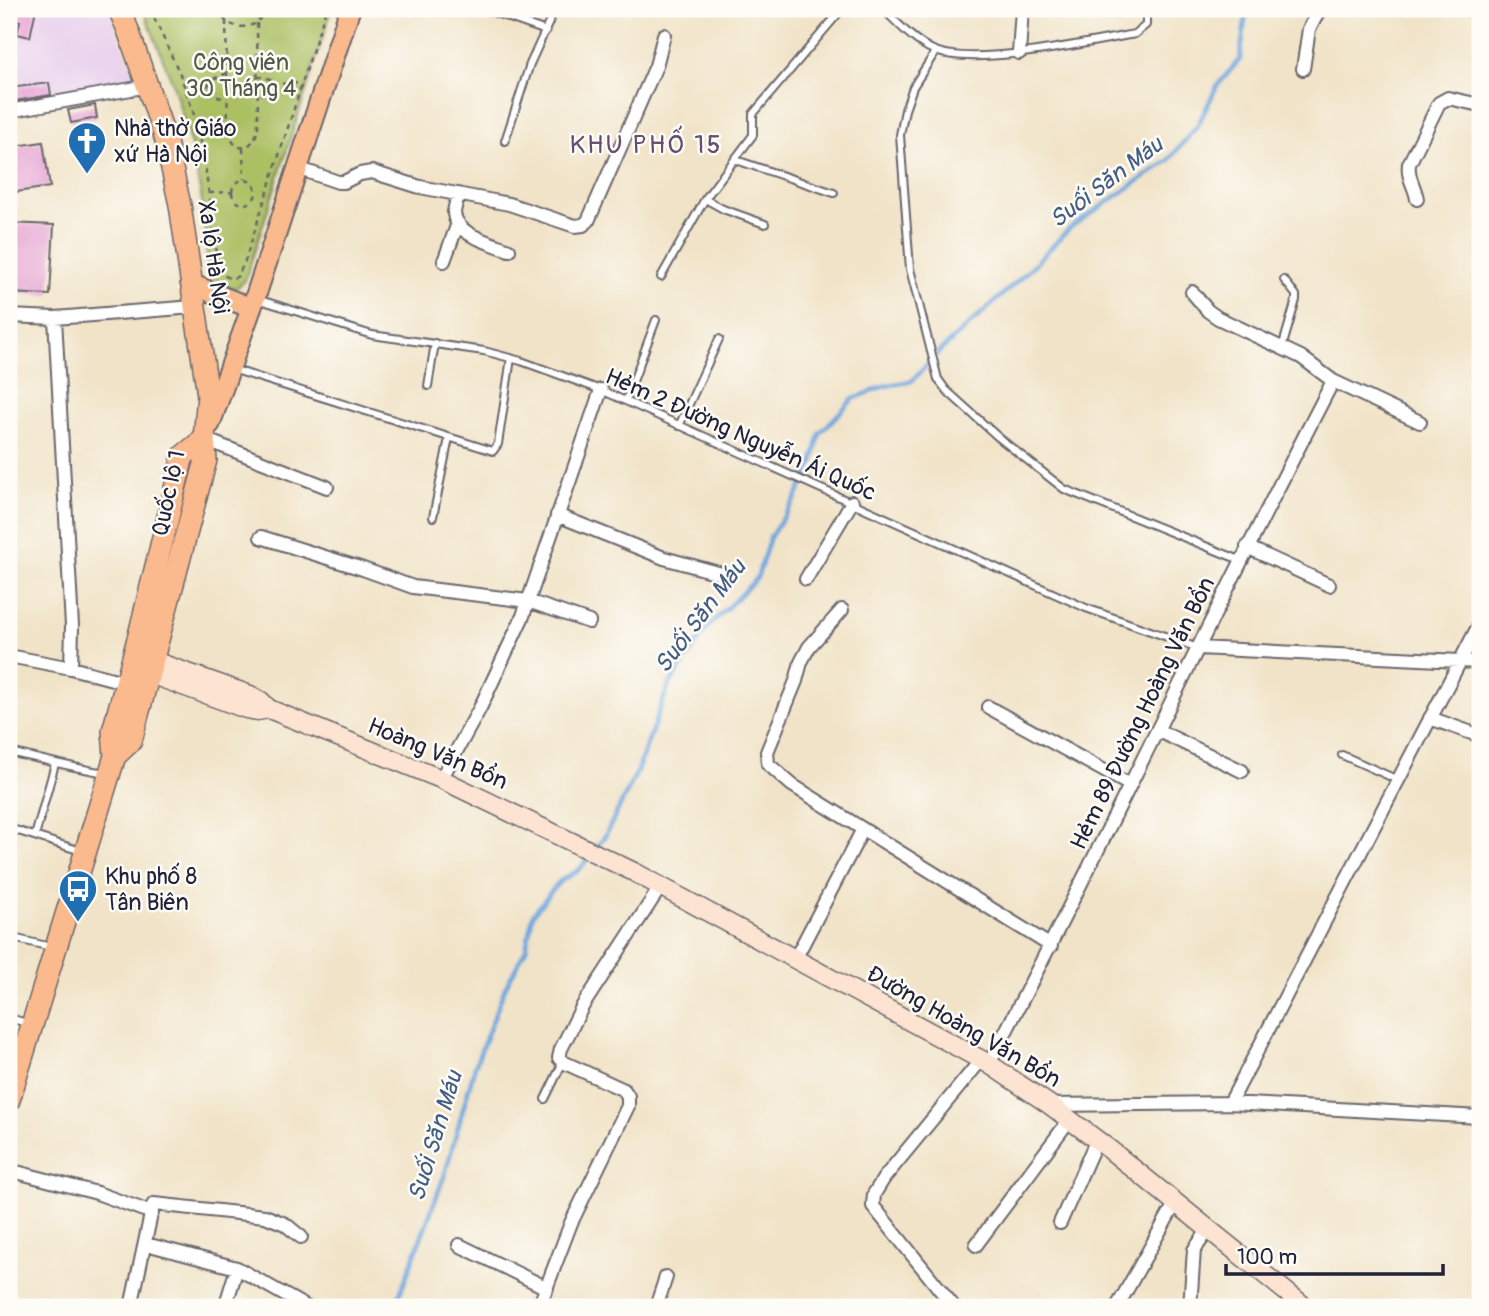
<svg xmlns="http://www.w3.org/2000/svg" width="1489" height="1316" font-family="Pangolin,sans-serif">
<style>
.built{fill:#e9d2ed}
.park{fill:#abc064;stroke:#667150;stroke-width:2}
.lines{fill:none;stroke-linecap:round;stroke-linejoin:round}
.stream{stroke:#6ea6dd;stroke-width:4.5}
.building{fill:#e59ed0}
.service-casing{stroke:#6a666c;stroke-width:10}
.minor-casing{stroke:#6a666c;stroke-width:16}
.secondary-casing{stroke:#6a666c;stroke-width:21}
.primary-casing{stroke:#6a666c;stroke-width:23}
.trunk-casing{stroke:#6a666c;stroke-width:24}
.path{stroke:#6a666c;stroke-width:2.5;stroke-dasharray:5 5;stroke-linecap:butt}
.service{stroke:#fff;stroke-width:6}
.minor{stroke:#fff;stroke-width:12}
.secondary{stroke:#fde3d1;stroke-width:18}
.primary{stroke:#fbba8d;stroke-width:19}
.trunk{stroke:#fbba8d;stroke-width:21}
.labels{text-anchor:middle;stroke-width:5;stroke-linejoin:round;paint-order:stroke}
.park-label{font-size:23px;fill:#525949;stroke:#fdfcf7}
.poi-label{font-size:23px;fill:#22223b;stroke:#fdfcf7;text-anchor:start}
.street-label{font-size:23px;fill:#22223b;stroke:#fdfcf7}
.water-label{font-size:24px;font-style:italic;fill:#445d84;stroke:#fdfcf7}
.quarter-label{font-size:26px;letter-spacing:2px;fill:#664d6f;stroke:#fdfcf7}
</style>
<rect width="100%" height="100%" fill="#fdfcf7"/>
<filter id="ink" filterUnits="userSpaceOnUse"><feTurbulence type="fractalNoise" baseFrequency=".0143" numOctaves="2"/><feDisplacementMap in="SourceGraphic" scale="14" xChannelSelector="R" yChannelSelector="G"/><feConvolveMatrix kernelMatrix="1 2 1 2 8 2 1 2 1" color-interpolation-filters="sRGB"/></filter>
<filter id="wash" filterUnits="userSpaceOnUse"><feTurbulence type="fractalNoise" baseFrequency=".00686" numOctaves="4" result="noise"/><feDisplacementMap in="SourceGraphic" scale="28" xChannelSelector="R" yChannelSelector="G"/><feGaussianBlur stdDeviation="1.57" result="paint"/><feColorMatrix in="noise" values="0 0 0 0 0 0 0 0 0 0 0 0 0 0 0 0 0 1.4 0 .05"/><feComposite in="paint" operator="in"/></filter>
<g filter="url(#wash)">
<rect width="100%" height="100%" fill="#f1e3c7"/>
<!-- built -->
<path class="built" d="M9 9H109L141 91 9 109Z"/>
<!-- park -->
<path class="park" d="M143 9H332L245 281 236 288C226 289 214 281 208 273L204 212 192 149 173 84Z"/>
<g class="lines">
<!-- stream -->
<path class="stream" d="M595 850 605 836 636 774 668 687 706 629 757 578 770 537 795 500 813 462 820 433 853 399 885 386 912 381 940 351 1022 277 1071 227 1168 161 1198 125 1217 86 1240 59 1246 14 1250 9
M395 1307 445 1174 475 1066 505 988 526 949 533 914 559 882 580 869 590 856"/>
</g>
<g id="blocks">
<!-- building -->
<path class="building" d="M9 9H36L30 37 17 34 20 21 9 18Z
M49 83 51 95 9 102V88Z
M95 105 97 118 71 123 68 110Z
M43 142 50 187 9 193V147Z
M9 223 54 225 50 295 9 293Z"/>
</g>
</g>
<g filter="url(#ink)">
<use href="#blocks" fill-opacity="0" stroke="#6a666c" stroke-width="2"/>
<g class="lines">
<!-- service casing -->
<g class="service-casing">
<path id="service" d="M484 9 546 31
M883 9C898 23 913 41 933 50 973 68 1089 42 1135 34L1146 25V9
M936 51 913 87 905 110 900 135 910 269 938 379 946 390 998 437 1064 489 1240 560
M505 141 530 64 555 9
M736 160 834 193
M765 224 723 209 705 199 753 135V114L842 9
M661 277 705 199
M257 299 372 335 484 351 521 361 601 390 1086 608 1198 648
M1282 348 1296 300V295L1284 280
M232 369 493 451 498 444 511 358
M428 386 435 343
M626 400 656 320
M679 426 719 339
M433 517 449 438
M9 752C41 759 73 768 106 773
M1342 755 1398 780
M9 828 81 851
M35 836 55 764
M9 937 51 947
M9 1018 27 1023
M545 1099 563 1062"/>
</g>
<!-- minor casing -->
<g class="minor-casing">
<path id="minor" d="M1019 53 1022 9
M1303 69 1309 29 1320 9
M9 111 148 86
M297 168 338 182H344L360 174 372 172 420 187 509 204 575 226 583 225 588 221 656 66 664 35
M458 194C457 200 455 206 454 212 454 235 492 243 509 250
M1417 199C1415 186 1407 178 1409 164L1439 103 1448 98 1480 105
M444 261 458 223
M1192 292 1208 311 1218 318 1301 357 1333 381 1420 422
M9 316 55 318 194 307
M55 318 72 626 71 668
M204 439 327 487
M557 515 664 558 722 574
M261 537 363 569 413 587 528 601 589 622
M1247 547 1329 585
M806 579 852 502
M842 610 809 647 801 662 796 681 767 752 768 764 792 785 1051 946
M1198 648 1480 662
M9 656 71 668 131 684
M988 707 1130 785
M1430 718 1480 736
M1157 730 1242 771
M441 779 480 708 523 616 601 390
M795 959 863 829
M989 1064C1107 838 1215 607 1333 381
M1230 1103 1480 623
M1050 1105 1230 1103 1480 1117
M9 1170 97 1193 152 1213
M154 1204 265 1216 285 1224 301 1237
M1060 1223 1097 1139
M146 1244 237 1268 306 1307
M459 1245 547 1288
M976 1245 1070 1119
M131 1307 153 1205
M225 1307 237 1268
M539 1307 571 1223 628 1106V1096L624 1090 563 1062 559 1058 561 1049 582 1007 661 886
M656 1307 666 1277
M954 1307 873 1206 874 1194 884 1178 981 1060
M1117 1307 1176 1202
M1190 1307 1194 1250 1209 1229"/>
</g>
<!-- secondary casing -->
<g class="secondary-casing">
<path id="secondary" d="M154 661 250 695 261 701 269 709 441 779 634 872 989 1064 1050 1105 1109 1149 1305 1307
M150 674 246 709 257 711 269 709"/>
</g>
<!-- primary casing -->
<g class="primary-casing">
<path id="primary" d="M191 284 251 308
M210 424 255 298 350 9"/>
</g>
<!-- trunk casing -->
<g class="trunk-casing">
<path id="trunk" d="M115 756 131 741 206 460 204 439 208 395 180 205 165 137 128 30 119 9
M9 1100 115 756 113 731 139 635 183 456 204 439"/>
</g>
<!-- path -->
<path class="path" d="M150 9 180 74 193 111 204 158 219 269 223 275 232 279 238 276 245 261 326 9
M218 9C225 26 240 31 257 23L266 9
M226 21 228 130C234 156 254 151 258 128L257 23
M227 73 211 80 207 87 214 96 227 99
M257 76 270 79 272 84 269 91 259 96
M272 84 302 83
M185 88 207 87
M198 132 228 130
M243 148 244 179
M232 192a12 12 0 1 1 24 0a12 12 0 1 1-24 0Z
M209 193 232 192"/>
<!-- service -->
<use href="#service" class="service"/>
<!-- minor -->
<use href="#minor" class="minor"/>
<!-- secondary -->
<use href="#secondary" class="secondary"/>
<!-- primary -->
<use href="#primary" class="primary"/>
<!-- trunk -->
<use href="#trunk" class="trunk"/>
</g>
</g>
<!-- icons -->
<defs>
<g id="church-pin" transform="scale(2.0125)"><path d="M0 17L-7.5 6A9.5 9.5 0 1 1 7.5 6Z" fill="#1f6fb2" stroke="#fdfcf7"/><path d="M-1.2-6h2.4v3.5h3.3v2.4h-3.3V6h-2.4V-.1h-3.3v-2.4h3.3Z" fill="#fff"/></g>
<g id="bus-pin" transform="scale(2.0125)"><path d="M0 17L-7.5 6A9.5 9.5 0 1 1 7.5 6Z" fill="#1f6fb2" stroke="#fdfcf7"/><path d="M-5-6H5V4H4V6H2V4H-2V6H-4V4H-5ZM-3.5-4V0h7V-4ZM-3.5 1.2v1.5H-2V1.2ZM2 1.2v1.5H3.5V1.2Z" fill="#fff"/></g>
</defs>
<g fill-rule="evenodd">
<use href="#church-pin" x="87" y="141"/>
<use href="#bus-pin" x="78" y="889"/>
</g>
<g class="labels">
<!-- park labels -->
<g class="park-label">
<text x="241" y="70">Công viên<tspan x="241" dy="26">30 Tháng 4</tspan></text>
</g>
<!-- poi labels -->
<g class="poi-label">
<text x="114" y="136">Nhà thờ Giáo<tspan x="114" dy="26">xứ Hà Nội</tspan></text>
<text x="105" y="884">Khu phố 8<tspan x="105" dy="26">Tân Biên</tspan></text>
</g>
<!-- street labels -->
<g class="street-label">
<text transform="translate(214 257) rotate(82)" y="8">Xa lộ Hà Nội</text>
<text transform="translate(741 434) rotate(24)" y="8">Hẻm 2 Đường Nguyễn Ái Quốc</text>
<text transform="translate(168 493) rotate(-78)" y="8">Quốc lộ 1</text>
<text transform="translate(1142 713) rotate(-64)" y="8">Hẻm 89 Đường Hoàng Văn Bổn</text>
<text transform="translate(438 753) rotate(23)" y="8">Hoàng Văn Bổn</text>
<text transform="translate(964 1026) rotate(30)" y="8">Đường Hoàng Văn Bổn</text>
</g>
<!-- water labels -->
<g class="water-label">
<text transform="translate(1106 182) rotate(-37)" y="8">Suối Săn Máu</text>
<text transform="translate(700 616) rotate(-53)" y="8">Suối Săn Máu</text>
<text transform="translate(435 1136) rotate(-73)" y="8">Suối Săn Máu</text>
</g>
<!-- quarter labels -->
<g class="quarter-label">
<text x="646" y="153">KHU PHỐ 15</text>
</g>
</g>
<!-- margin -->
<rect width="1489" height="1316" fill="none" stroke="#fdfcf7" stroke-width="35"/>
<!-- scale -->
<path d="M1226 1264v10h217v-10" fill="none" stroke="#22223b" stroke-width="3.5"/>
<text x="1237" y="1264" font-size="21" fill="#22223b" stroke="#fdfcf7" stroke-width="5" paint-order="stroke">100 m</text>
</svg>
